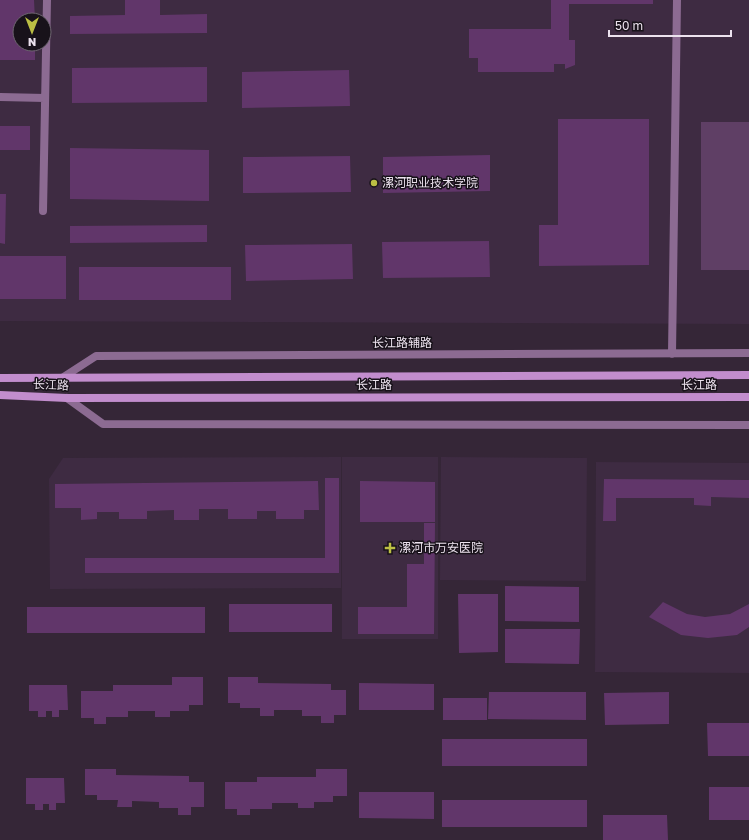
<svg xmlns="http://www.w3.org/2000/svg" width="749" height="840" font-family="'Golos Text','Noto Sans SC',sans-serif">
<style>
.built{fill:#3e2b42;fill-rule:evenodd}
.green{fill:#5f3f65}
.building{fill:#61366a}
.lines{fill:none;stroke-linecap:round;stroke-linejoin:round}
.minor{stroke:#8c6b92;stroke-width:8}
.secondary{stroke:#c28dcd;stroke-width:8}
.poi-dot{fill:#bcbf44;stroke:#18121a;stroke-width:1.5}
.labels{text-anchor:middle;stroke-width:3;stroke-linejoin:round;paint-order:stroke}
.poi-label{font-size:12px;fill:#ece2ee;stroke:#18121a;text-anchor:start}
.street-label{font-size:12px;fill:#ece2ee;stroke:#18121a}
</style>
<rect width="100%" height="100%" fill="#352637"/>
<!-- built -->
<path class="built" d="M0 0H749V324L0 321ZM20 20H44V44H20Z
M341 457V588L50 589 49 479 63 458Z
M342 457H438V639H342Z
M441 457 587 458 586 581 440 580Z
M596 462 749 463V673L595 672Z"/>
<!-- green -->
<path class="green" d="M701 122H749V270H701Z"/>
<!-- building -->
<path class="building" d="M0 0H34L35 20H20V44H35V60H0Z
M125 0H160V15L207 14V33L70 34V16L125 15Z
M551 0H653V4H569V40H575V65L565 69V64H554V72H478V58H469V29H551Z
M207 67V102L72 103V68Z
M349 70 350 106 242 108V72Z
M558 119H649V265L539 266V225H558Z
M0 126H30V150H0Z
M70 148 209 150V201L70 199Z
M490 155V191L383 193V157Z
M350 156 351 192 243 193V157Z
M0 194H6L5 244 0 243Z
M207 225V242L70 243V226Z
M489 241 490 277 383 278 382 242Z
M352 244 353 279 246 281 245 245Z
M0 256H66V299H0Z
M79 267H231V300H79Z
M325 478H339V573H85V558H325Z
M604 479 749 480V498L711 497V506L694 505V498H616V521H603Z
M318 481 319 510H304V519H276V511H257V519H228V509H199V520H174V510L147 511V519H119V512H97V519L81 520V508H55V484Z
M360 481 435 482V522H360Z
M424 523H435L434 634H358V607H407V564H424Z
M505 586 579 587V622L505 621Z
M458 594H498V652L459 653Z
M663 602 687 614 705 617 730 614 749 604V627L737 635 708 638 681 635 649 617Z
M229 604H332V632H229Z
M27 607H205V633H27Z
M505 629H580L579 664 505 663Z
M172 677H203V705H189V711H170V717H155V711H128V717H106V724H94V718H81V691H113V685H172Z
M228 677H258V683L331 684V690H346V715H334V723H321V716H302V710H274V716H260V708H240V703H228Z
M359 683 434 684V710H359Z
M29 685H67L68 710H59V717H52V711H46V717H38V711H29Z
M489 692H586V720L488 719Z
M669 692V724L605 725 604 693Z
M443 698H487V720H443Z
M707 723H749V756H708Z
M442 739H587V766H442Z
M85 769H116V775L189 776V782H204V807H191V815H178V808H159V802L132 801V807H117L118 800H97V795H85Z
M316 769H347V796H333V802H314V808H298V803H272V809H250V815H237V809H225V782H257V777H316Z
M26 778H64L65 803H56V810H49V804H43V810H35V804H26Z
M709 787H749V820H709Z
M359 792H434V819L359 818Z
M442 800H587V827H442Z
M603 815H667L668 840H603Z"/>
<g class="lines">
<!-- minor -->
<path class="minor" d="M0 97 45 98
M43 211 47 0
M672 354 677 0
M62 378 96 356 749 353
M67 398 103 424 749 425"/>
<!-- secondary -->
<path class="secondary" d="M0 378 749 375
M0 395 67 398 749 397"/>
</g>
<!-- markers -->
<g class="poi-dot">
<circle cx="374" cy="183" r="4"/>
<path d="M388 542h4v4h4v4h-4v4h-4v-4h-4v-4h4z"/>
</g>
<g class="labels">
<!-- poi labels -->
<g class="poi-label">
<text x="382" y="187">漯河职业技术学院</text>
<text x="399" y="552">漯河市万安医院</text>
</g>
<!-- street labels -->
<g class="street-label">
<text x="402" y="347">长江路辅路</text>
<text transform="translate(51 385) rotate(2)" y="4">长江路</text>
<text x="374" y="389">长江路</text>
<text x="699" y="389">长江路</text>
</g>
</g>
<!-- north arrow -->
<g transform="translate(32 32) rotate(180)"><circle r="19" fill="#18121a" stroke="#6d656f"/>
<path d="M0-3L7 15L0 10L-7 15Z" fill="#bcbf44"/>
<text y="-6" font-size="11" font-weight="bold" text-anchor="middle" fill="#ece2ee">N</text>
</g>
<!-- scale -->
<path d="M609 30v6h122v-6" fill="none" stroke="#ece2ee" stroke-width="2"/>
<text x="615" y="30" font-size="12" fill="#ece2ee" stroke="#18121a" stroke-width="3" paint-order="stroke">50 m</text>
</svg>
